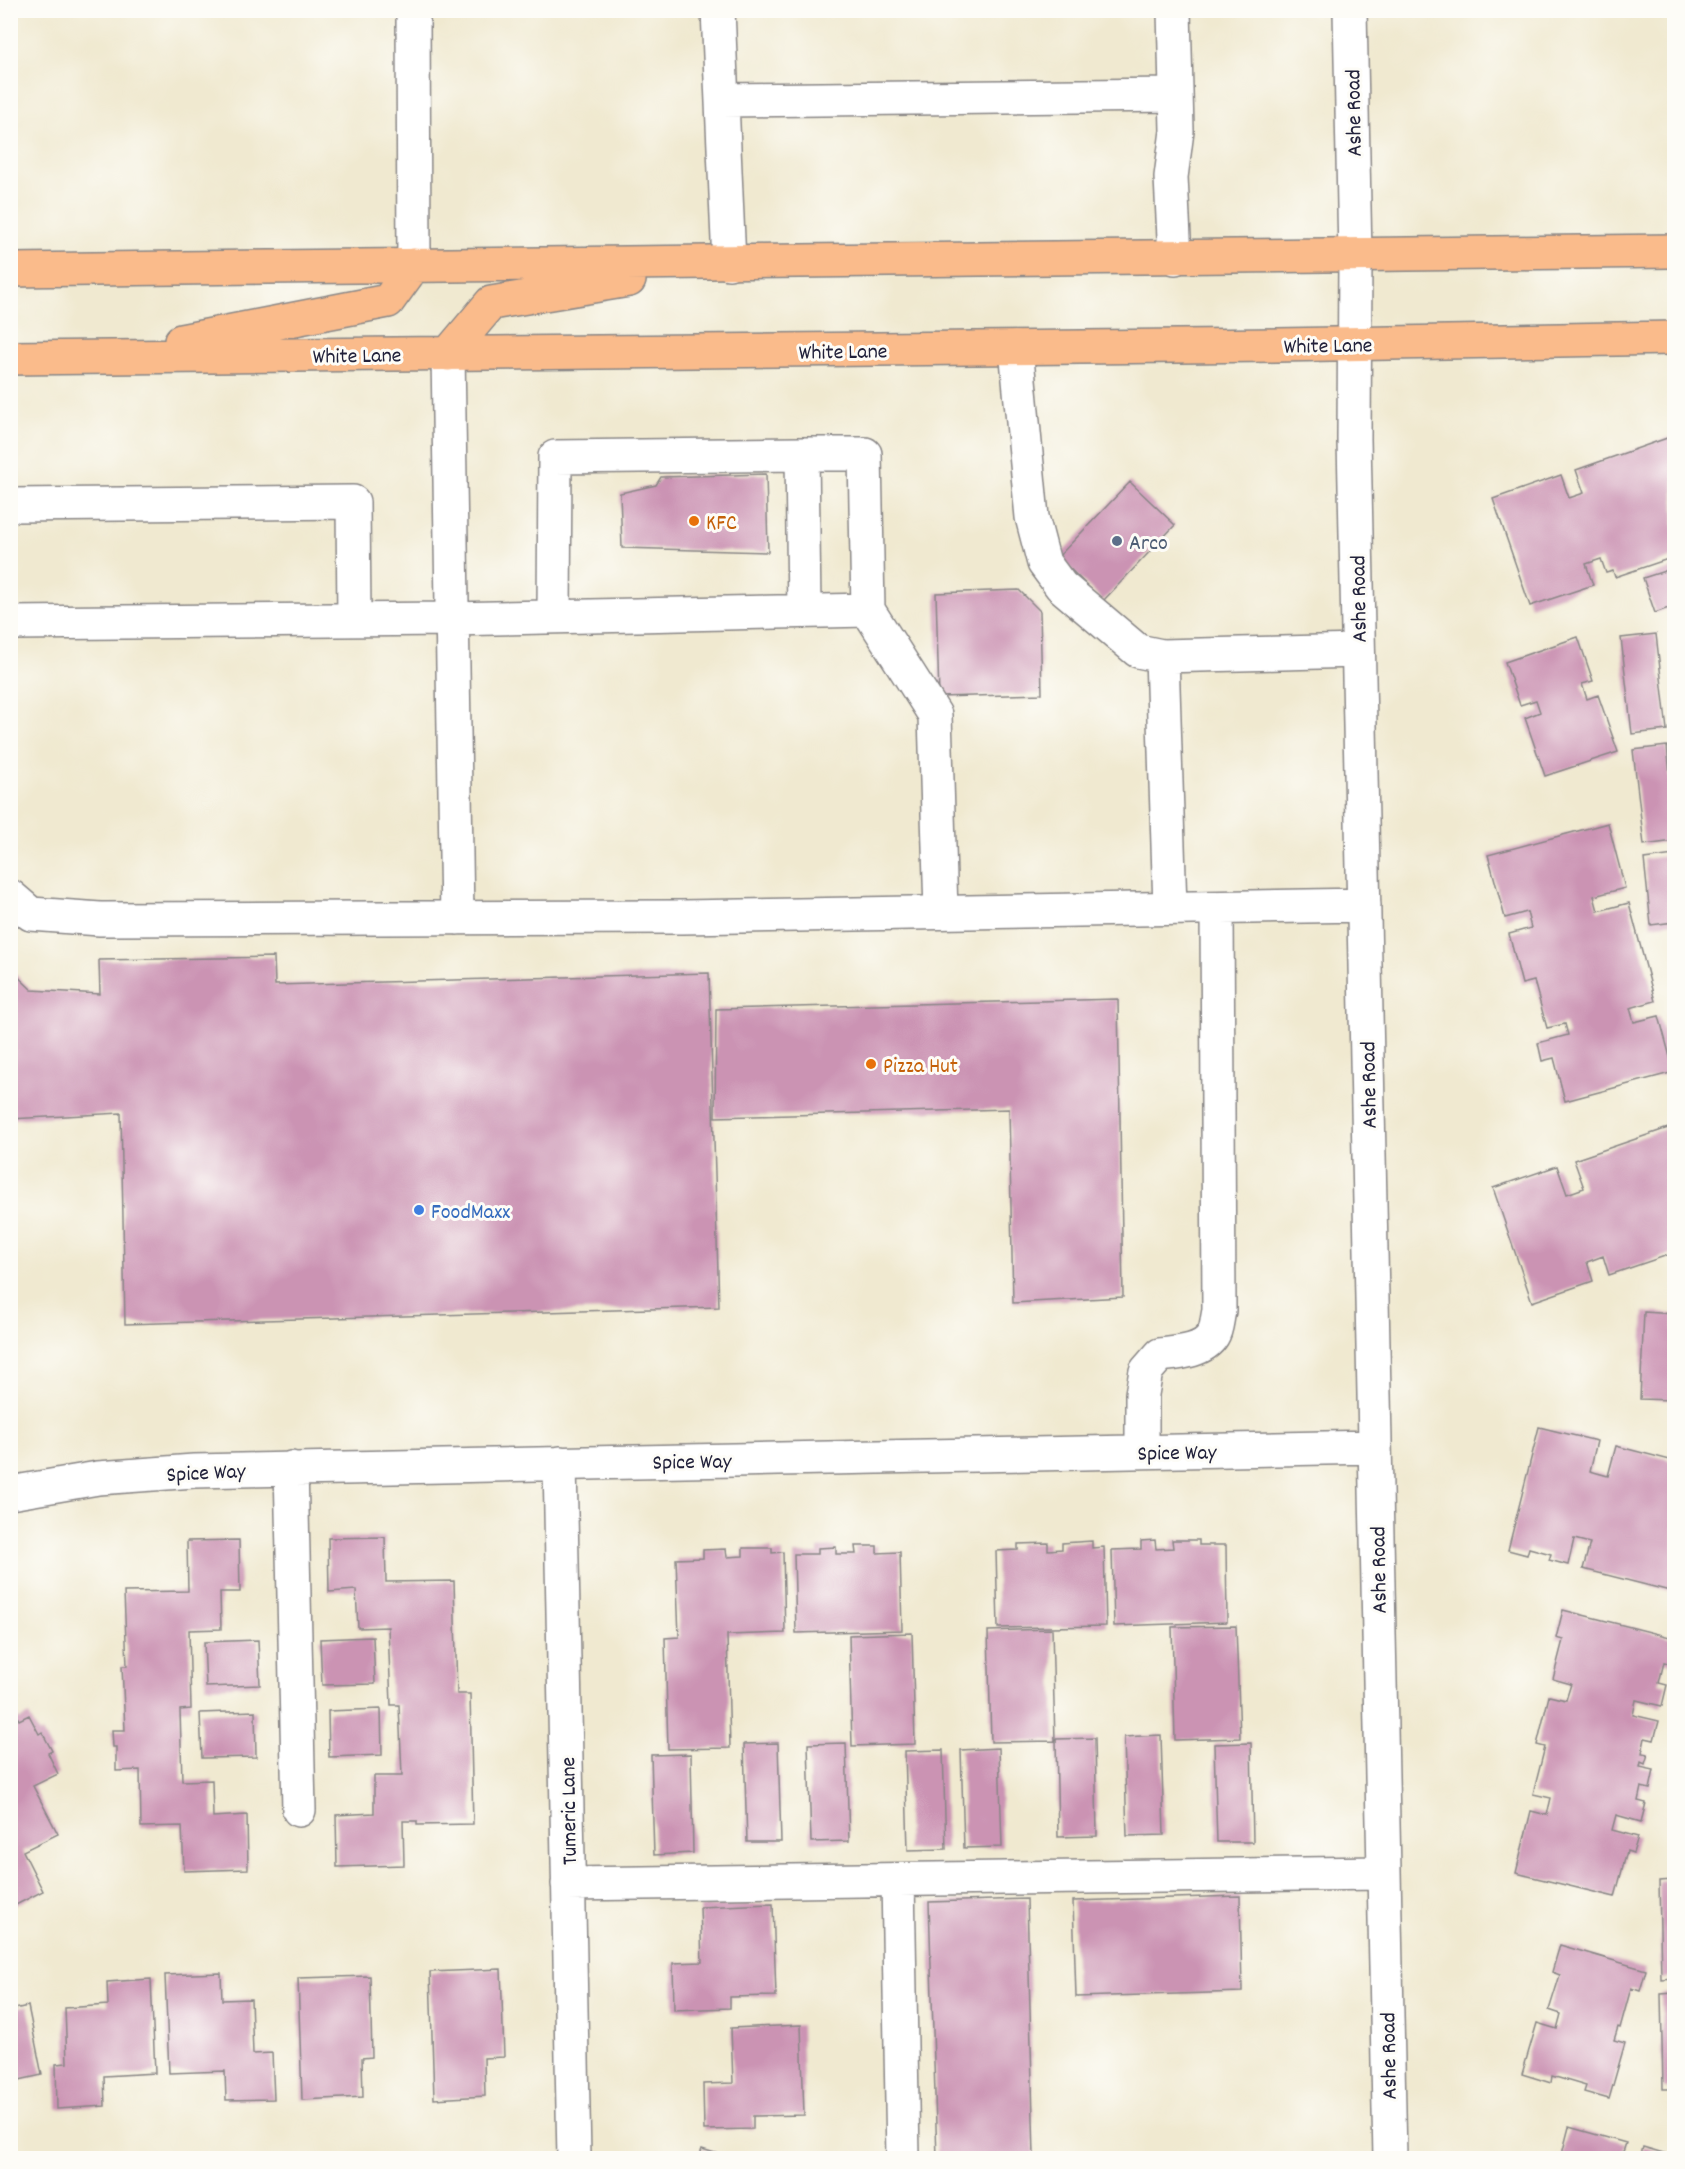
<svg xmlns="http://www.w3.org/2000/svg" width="1685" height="2169" font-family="Dekko,sans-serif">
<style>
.building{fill:#cb93b3}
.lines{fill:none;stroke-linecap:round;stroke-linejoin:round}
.minor-casing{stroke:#898686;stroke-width:36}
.major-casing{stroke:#898686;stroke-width:36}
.minor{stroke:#fff;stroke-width:33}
.major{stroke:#fabb8b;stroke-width:33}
.food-dot{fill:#e8710a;stroke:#fdfcf7;stroke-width:2}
.service-dot{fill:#5c6f8a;stroke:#fdfcf7;stroke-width:2}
.shop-dot{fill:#3f7fe0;stroke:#fdfcf7;stroke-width:2}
.labels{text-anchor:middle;stroke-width:6;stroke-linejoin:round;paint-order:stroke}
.street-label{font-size:22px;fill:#22223b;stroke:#fdfcf7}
.food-label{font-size:22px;fill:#c56008;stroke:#fdfcf7;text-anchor:start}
.service-label{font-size:22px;fill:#4e5e75;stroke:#fdfcf7;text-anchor:start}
.shop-label{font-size:22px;fill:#366cbe;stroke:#fdfcf7;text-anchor:start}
</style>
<rect width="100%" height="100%" fill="#fdfcf7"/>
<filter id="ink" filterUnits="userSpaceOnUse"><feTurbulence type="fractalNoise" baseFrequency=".0167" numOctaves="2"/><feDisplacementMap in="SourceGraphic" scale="12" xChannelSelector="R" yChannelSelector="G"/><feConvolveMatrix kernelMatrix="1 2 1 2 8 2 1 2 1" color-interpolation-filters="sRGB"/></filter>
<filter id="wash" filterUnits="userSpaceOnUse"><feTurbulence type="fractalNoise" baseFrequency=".008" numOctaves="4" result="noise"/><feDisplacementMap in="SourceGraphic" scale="24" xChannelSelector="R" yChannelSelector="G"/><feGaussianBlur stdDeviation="1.35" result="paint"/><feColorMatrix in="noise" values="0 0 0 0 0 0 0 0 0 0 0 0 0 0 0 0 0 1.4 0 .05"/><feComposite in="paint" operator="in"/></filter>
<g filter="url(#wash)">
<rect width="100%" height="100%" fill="#f0e9d0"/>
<g id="blocks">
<!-- building -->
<path class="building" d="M1670 437 1674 449V557L1615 577 1613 571 1606 573 1601 559 1586 564 1593 585 1530 606 1493 499 1561 475 1569 498 1584 493 1576 470Z
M766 474 768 552 622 548 620 493 656 485 661 477Z
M1130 482 1175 525 1103 601 1058 557Z
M1674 568V606L1655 613 1643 578Z
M1019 590 1040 611 1042 694 939 697 936 593Z
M1656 634 1667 730 1632 734 1621 638Z
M1578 637 1593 681 1582 684 1587 699 1598 695 1618 752 1545 776 1525 718 1540 712 1536 700 1520 705 1505 662Z
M1667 746 1674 811V841L1644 845 1633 750Z
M1608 823 1625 888 1594 896 1598 911 1629 903 1655 1001 1630 1008 1634 1022 1659 1016 1674 1072 1565 1101 1554 1058 1542 1061 1538 1043 1568 1035 1565 1024 1547 1028 1534 981 1522 984 1509 934 1531 928 1527 912 1505 918 1488 855Z
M1674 855V922L1651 925 1644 859Z
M274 957 275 985 709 973 719 1307 125 1324 121 1113 10 1119V969L32 990 100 994 99 960Z
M1118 999 1123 1297 1013 1303 1009 1109 715 1117 716 1009Z
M1668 1128 1674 1148V1253L1609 1275 1603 1256 1587 1262 1593 1281 1532 1302 1493 1188 1557 1166 1567 1194 1584 1188 1574 1160Z
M1644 1312 1674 1314V1400L1640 1399Z
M1539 1427 1597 1441 1590 1471 1608 1476 1616 1446 1674 1461V1592L1583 1569 1590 1543 1574 1539 1568 1565 1549 1560 1551 1554 1529 1548 1527 1555 1508 1550Z
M385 1537 386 1582 454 1581 457 1694H470L473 1824 417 1825V1821H403L404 1865 337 1867 336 1815 374 1813V1776H402L399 1705H391L388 1627 358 1628 356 1590 329 1592 328 1538Z
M239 1540 240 1592H220L221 1629 189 1630 191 1709 180 1710 182 1781 212 1780 213 1817 247 1815 248 1869 184 1871 182 1826 141 1827 140 1770 116 1771V1747H113L112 1730H125L122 1666H127L124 1592 188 1591 187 1541Z
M1155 1540 1156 1549 1173 1548 1172 1540H1199V1545H1226L1227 1622 1114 1626 1112 1550 1141 1549V1541Z
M1092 1541V1548L1104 1547 1106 1626 998 1628 996 1551 1018 1550V1544L1048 1543V1550L1062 1549V1543Z
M855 1546H877V1553L900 1552 902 1630 796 1633 794 1554H818V1548L836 1547V1554H856Z
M743 1548H772V1553L783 1552 785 1633 727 1635 730 1748 668 1749 665 1638 679 1637 676 1559 703 1558V1550L726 1549 727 1557 743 1556Z
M1563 1610 1674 1638 1672 1664 1664 1662 1659 1683 1667 1685 1662 1706 1636 1700 1633 1715 1659 1721 1654 1740 1645 1738 1642 1753 1648 1754 1645 1764 1641 1762 1640 1767 1654 1770 1650 1789 1641 1787 1638 1801 1646 1803 1641 1822 1616 1815 1612 1830 1638 1837 1633 1853 1627 1851 1615 1897 1516 1873 1531 1811 1547 1815 1551 1798 1533 1794 1545 1747 1537 1745 1549 1696 1566 1700 1571 1684 1553 1679 1563 1640 1556 1638Z
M1236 1626 1240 1738 1175 1740 1172 1627Z
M1052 1629 1055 1741 991 1742 988 1631Z
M912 1633 915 1744 852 1746 849 1635Z
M373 1637 375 1684 322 1685 320 1639Z
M258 1640 260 1685 206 1687 204 1642Z
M10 1705 19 1720 29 1715 39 1734 42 1732 52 1751 48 1753 58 1774 33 1786 58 1834 23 1851 43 1891 10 1908Z
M381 1709 382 1755 329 1757 328 1711Z
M255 1711 256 1757 202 1758 200 1713Z
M1161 1735 1164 1835 1127 1836 1124 1737Z
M1095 1738 1097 1836 1058 1837 1056 1739Z
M778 1743 781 1842H747L744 1744Z
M846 1743 849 1841 811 1842 808 1744Z
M1251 1743 1253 1842H1217L1214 1744Z
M999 1748 1002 1847 964 1848 961 1750Z
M943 1750 946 1849 908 1850 905 1751Z
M691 1754 693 1853 654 1855 651 1755Z
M1674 1880V1978L1661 1979 1659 1881Z
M1240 1896 1242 1992 1076 1997 1073 1901Z
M1027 1899 1034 2156 937 2158 929 1902Z
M773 1904 776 1996 730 1997V2008L674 2010 673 1963 702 1962 700 1907Z
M1560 1945 1646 1970 1640 1991 1631 1988 1620 2028 1618 2027 1614 2040 1625 2043 1609 2099 1584 2092 1586 2086 1552 2076 1551 2083 1522 2074 1537 2023 1557 2029 1561 2014 1549 2010 1560 1975 1552 1972Z
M501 1969 504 2057 484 2058 485 2096 434 2099 430 1972Z
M221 1973 222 2000 251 1999 253 2054 272 2053 274 2099 226 2100 225 2071 169 2073 165 1975Z
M370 1976 372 2057 362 2058 363 2097 302 2100 298 1978Z
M151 1979 155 2073 104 2076 105 2106 57 2109 56 2064 67 2063 65 2008 108 2005 107 1982Z
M1674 1993V2089H1663L1661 1994Z
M28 2006 42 2075 10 2082V2010Z
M801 2025 804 2115 753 2116V2129L704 2130 703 2084 733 2083 731 2028Z
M1569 2127 1626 2143 1621 2158H1561Z
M1643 2147 1674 2156V2158H1640Z
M702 2149 731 2158H699Z"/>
</g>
</g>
<g filter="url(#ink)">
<use href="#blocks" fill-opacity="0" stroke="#898686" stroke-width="1.5"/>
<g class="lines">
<!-- minor casing -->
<g class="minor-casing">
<path id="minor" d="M413 10 414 265
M718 10 729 263
M1174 10 1177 131 1171 177 1175 258
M1350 10 1355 256 1354 439 1390 2158
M722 100 1176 95
M1016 348 1032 517 1044 563 1061 586 1138 651 1162 656 1358 651
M448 354 457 918
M802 454H865L868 610
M10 505 353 502 354 620
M554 616 555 457 802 454 804 610
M10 623 452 619 868 610 935 715 941 912
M1162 656 1170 908
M10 896 31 914 100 919 682 917 1364 905
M1142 1451V1394L1146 1371 1160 1355C1177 1353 1203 1352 1213 1335 1217 1329 1217 1318 1219 1311L1217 908
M560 1463 574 2158
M291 1468 299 1810
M10 1493 98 1478 194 1471 1374 1447
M898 1880 903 2158
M568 1884 1383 1873"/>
</g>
<!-- major casing -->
<g class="major-casing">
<path id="major" d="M10 270 1674 251
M181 341 388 301 414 265
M448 354 491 303 629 280
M10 358 1277 345 1674 338"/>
</g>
<!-- minor -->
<use href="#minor" class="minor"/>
<!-- major -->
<use href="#major" class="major"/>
</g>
</g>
<!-- markers -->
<g class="food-dot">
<circle cx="694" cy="521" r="6"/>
<circle cx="871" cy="1064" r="6"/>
</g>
<circle class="service-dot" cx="1117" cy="541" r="6"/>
<circle class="shop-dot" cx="419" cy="1210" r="6"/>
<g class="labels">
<!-- street labels -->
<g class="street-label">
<text transform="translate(1352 113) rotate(-91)" y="8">Ashe Road</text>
<text transform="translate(1328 344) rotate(-1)" y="8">White Lane</text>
<text transform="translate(843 350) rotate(-1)" y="8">White Lane</text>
<text transform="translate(357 354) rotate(-1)" y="8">White Lane</text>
<text transform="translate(1357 599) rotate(-91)" y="8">Ashe Road</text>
<text transform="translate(1367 1085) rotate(-91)" y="8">Ashe Road</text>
<text transform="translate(1177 1451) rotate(-1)" y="8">Spice Way</text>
<text transform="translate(692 1460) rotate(-1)" y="8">Spice Way</text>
<text transform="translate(206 1471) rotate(-3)" y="8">Spice Way</text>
<text transform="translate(1377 1570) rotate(-91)" y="8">Ashe Road</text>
<text transform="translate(567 1811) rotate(-91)" y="8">Tumeric Lane</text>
<text transform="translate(1387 2056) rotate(-91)" y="8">Ashe Road</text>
</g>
<!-- food labels -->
<g class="food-label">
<text x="706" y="529">KFC</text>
<text x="883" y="1072">Pizza Hut</text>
</g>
<!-- service labels -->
<g class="service-label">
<text x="1129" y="549">Arco</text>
</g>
<!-- shop labels -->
<g class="shop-label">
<text x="431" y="1218">FoodMaxx</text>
</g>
</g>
<!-- margin -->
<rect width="1685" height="2169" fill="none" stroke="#fdfcf7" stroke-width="36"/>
</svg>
